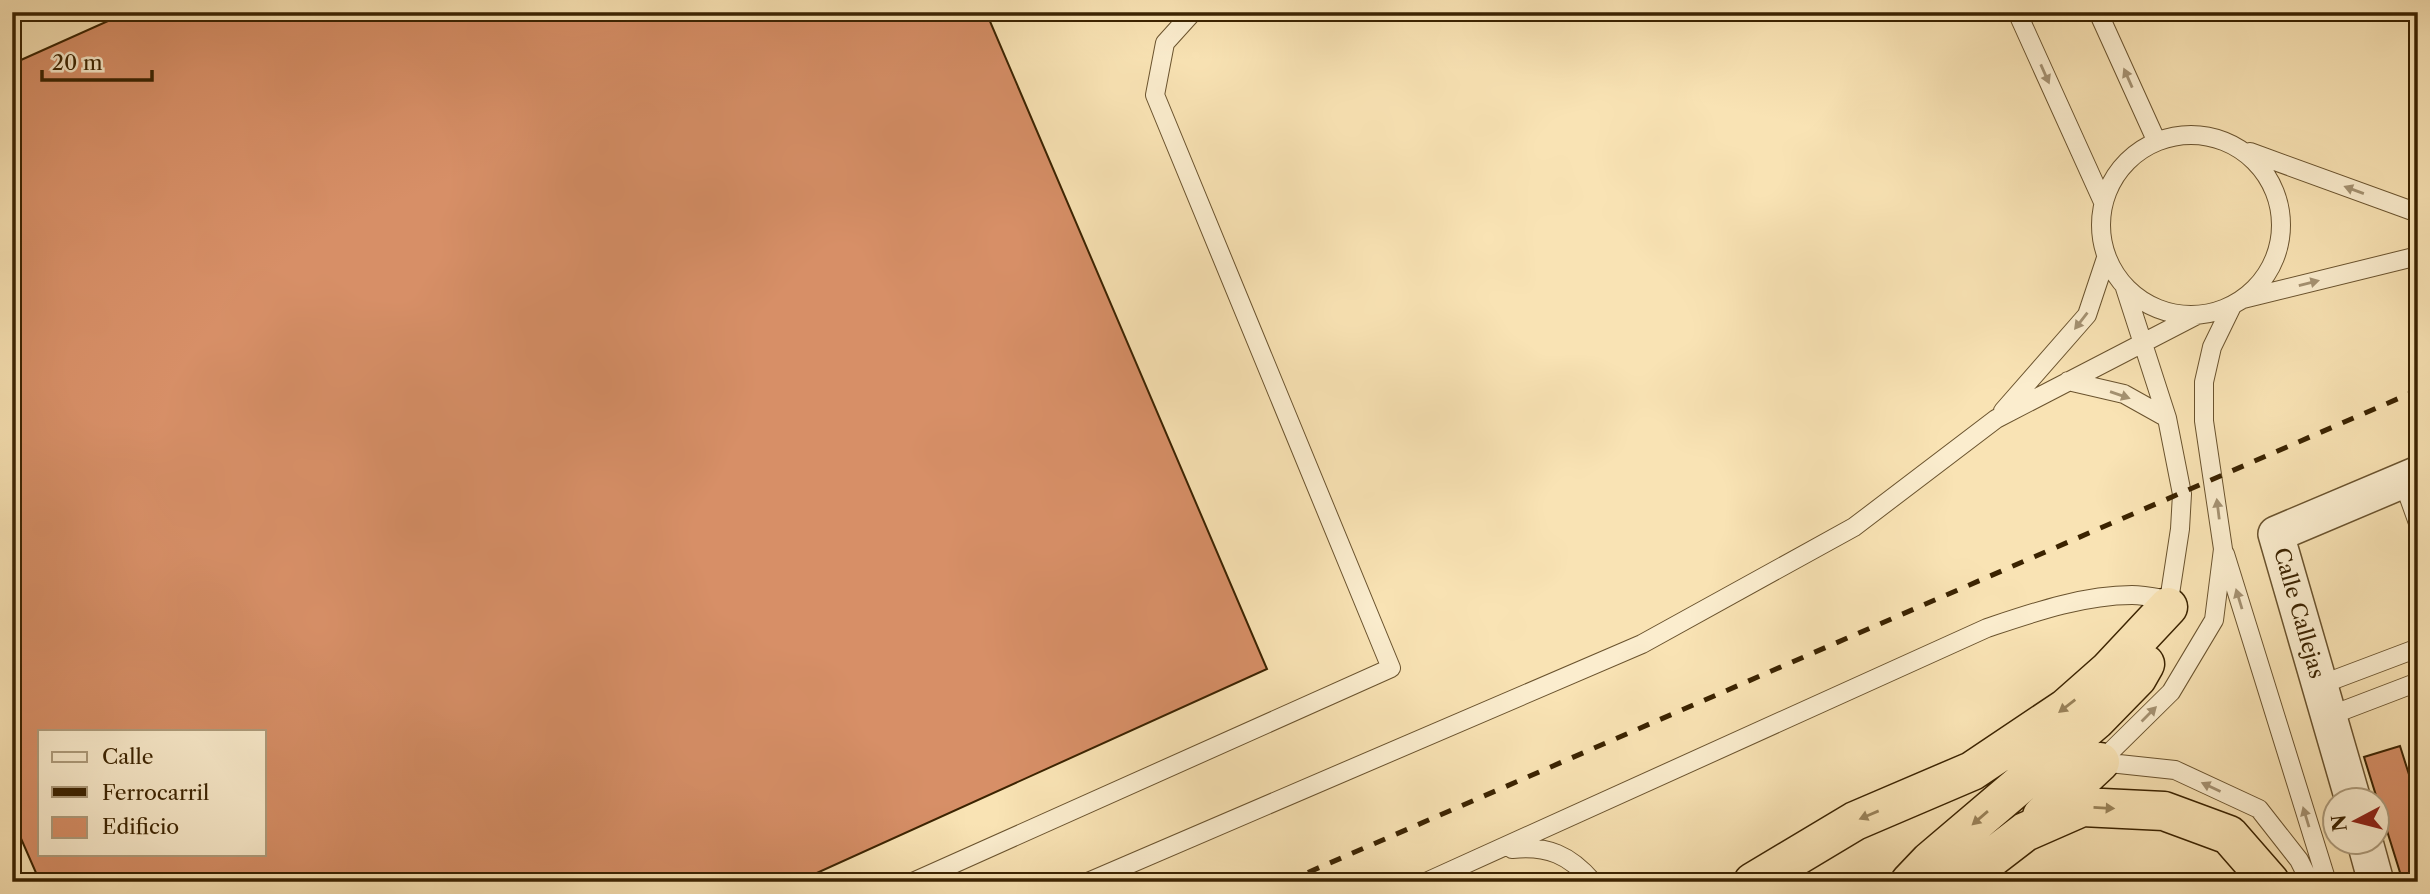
<svg xmlns="http://www.w3.org/2000/svg" width="2430" height="894" font-family="'Libre Caslon Text',serif">
<style>
.building{fill:#d78f67;stroke:#3b2301;stroke-width:2;fill-rule:evenodd}
.lines{fill:none;stroke-linecap:round;stroke-linejoin:round}
.service-casing{stroke:#6a532e;stroke-width:20}
.minor-casing{stroke:#6a532e;stroke-width:38}
.motorway-casing{stroke:#3b2301;stroke-width:41}
.service{stroke:#fbedce;stroke-width:18}
.minor{stroke:#fbedce;stroke-width:35}
.motorway{stroke:#f9e3b4;stroke-width:38}
.rail{stroke:#3b2301;stroke-width:5;stroke-dasharray:12 12;stroke-linecap:butt}
.oneway{fill:#a59272}
.oneway2{fill:#9a835a}
.labels{text-anchor:middle;stroke-width:6;stroke-linejoin:round;paint-order:stroke}
.street-label{font-size:21px;fill:#3b2301;stroke:#fbedce}
</style>
<rect width="100%" height="100%" fill="#f9e3b4"/>
<filter id="stains"><feTurbulence type="fractalNoise" baseFrequency=".00286" numOctaves="4"/><feColorMatrix values="0 0 0 0 .2 0 0 0 0 .09 0 0 0 0 .02 0 0 0 .5 -.17"/></filter>
<radialGradient id="worn" r=".72"><stop offset=".6" stop-color="#630" stop-opacity="0"/><stop offset="1" stop-color="#630" stop-opacity=".3"/></radialGradient>
<!-- building -->
<path class="building" d="M128 12H986L1267 669 797 882H40L12 818V64ZM40 731H264V854H40Z
M2400 746 2418 803V882H2403L2364 757Z"/>
<g class="lines">
<!-- service casing -->
<g class="service-casing">
<path id="service" d="M2017 12 2103 202
M2098 12 2156 140
M2101 225a90 90 0 1 1 180 0a90 90 0 1 1-180 0Z
M2250 152 2418 213
M2125 288 2167 418 2182 494 2180 529 2168 607
M2243 299 2418 256
M2068 381 2124 394 2167 418
M2003 411 2087 315 2106 258
M2403 481 2418 523
M2225 554 2327 882
M2320 685 2418 648
M2329 716 2418 682
M2100 762 2171 692 2214 620 2223 549 2204 421V382L2212 347 2232 306
M2100 762 2175 770 2259 809 2299 860 2310 882
M1512 849C1547 845 1570 855 1593 882
M913 882 1391 668 1155 95 1165 43 1193 12
M1088 882 1642 644 1854 527 1996 419 2195 316
M1426 882 1987 628C2032 613 2083 595 2132 595 2144 595 2158 598 2170 600"/>
</g>
<!-- minor casing -->
<g class="minor-casing">
<path id="minor" d="M2353 800 2276 534 2418 474
M2365 842 2376 882"/>
</g>
<!-- motorway casing -->
<g class="motorway-casing">
<path id="motorway" d="M2042 816 2100 762
M1753 882 1855 821 1972 771 2066 708 2109 670 2168 607
M1910 882 1930 861 2096 720 2137 678 2145 664
M1960 882 2025 832 2082 807 2164 811 2229 835 2270 882"/>
</g>
<!-- service -->
<use href="#service" class="service"/>
<!-- minor -->
<use href="#minor" class="minor"/>
<!-- motorway -->
<use href="#motorway" class="motorway"/>
<!-- rail -->
<path class="rail" d="M1286 882 2418 390"/>
</g>
<!-- one-way arrows -->
<defs><path id="oneway-solid" d="M-6-.8H1V-3.2L6.5 0L1 3.2V.8H-6Z" transform="scale(1.75)"/></defs>
<g class="oneway">
<use href="#oneway-solid" transform="translate(2045 74) rotate(66)"/>
<use href="#oneway-solid" transform="translate(2128 78) rotate(-114)"/>
<use href="#oneway-solid" transform="translate(2354 190) rotate(-160)"/>
<use href="#oneway-solid" transform="translate(2309 283) rotate(-14)"/>
<use href="#oneway-solid" transform="translate(2081 321) rotate(128)"/>
<use href="#oneway-solid" transform="translate(2120 395) rotate(19)"/>
<use href="#oneway-solid" transform="translate(2218 509) rotate(-97)"/>
<use href="#oneway-solid" transform="translate(2239 599) rotate(-107)"/>
<use href="#oneway-solid" transform="translate(2149 714) rotate(-45)"/>
<use href="#oneway-solid" transform="translate(2211 787) rotate(-155)"/>
<use href="#oneway-solid" transform="translate(2306 817) rotate(-107)"/>
</g>
<g class="oneway2">
<use href="#oneway-solid" transform="translate(2067 706) rotate(142)"/>
<use href="#oneway-solid" transform="translate(2104 808) rotate(3)"/>
<use href="#oneway-solid" transform="translate(1869 815) rotate(157)"/>
<use href="#oneway-solid" transform="translate(1980 818) rotate(139)"/>
</g>
<g class="labels">
<!-- street labels -->
<g class="street-label">
<text transform="translate(2299 613) rotate(74)" y="7">Calle Callejas</text>
</g>
</g>
<!-- margin -->
<rect width="2430" height="894" fill="none" stroke="#f9e3b4" stroke-width="42"/>
<rect x="14" y="14" width="2402" height="866" fill="none" stroke="#3b2301" stroke-width="3.5"/>
<rect x="21" y="21" width="2388" height="852" fill="none" stroke="#3b2301" stroke-width="2"/>
<!-- legend -->
<rect x="38" y="730" width="228" height="126" fill="#fbedce" stroke="#ae9c7c" stroke-width="2"/>
<rect x="52" y="752" width="35" height="10" fill="#fbedce" stroke="#ae9c7c" stroke-width="2"/>
<text x="102" y="764" font-size="21" fill="#3b2301">Calle</text>
<rect x="52" y="787" width="35" height="10" fill="#3b2301" stroke="#ae9c7c" stroke-width="2"/>
<text x="102" y="800" font-size="21" fill="#3b2301">Ferrocarril</text>
<rect x="52" y="817" width="35" height="21" fill="#d78f67" stroke="#ae9c7c" stroke-width="2"/>
<text x="102" y="834" font-size="21" fill="#3b2301">Edificio</text>
<!-- north arrow -->
<g transform="translate(2356 821) rotate(263)"><circle r="33" fill="#fbedce" stroke="#ae9c7c" stroke-width="2"/>
<path d="M0-5L12 26L0 18L-12 26Z" fill="#8f2418"/>
<text y="-10" font-size="19" font-weight="bold" text-anchor="middle" fill="#3b2301">N</text>
</g>
<!-- scale -->
<path d="M42 70v10h110v-10" fill="none" stroke="#3b2301" stroke-width="3.5"/>
<text x="52" y="70" font-size="21" fill="#3b2301" stroke="#fbedce" stroke-width="5" paint-order="stroke">20 m</text>
<rect width="100%" height="100%" filter="url(#stains)"/>
<rect width="100%" height="100%" fill="url(#worn)"/>
</svg>
